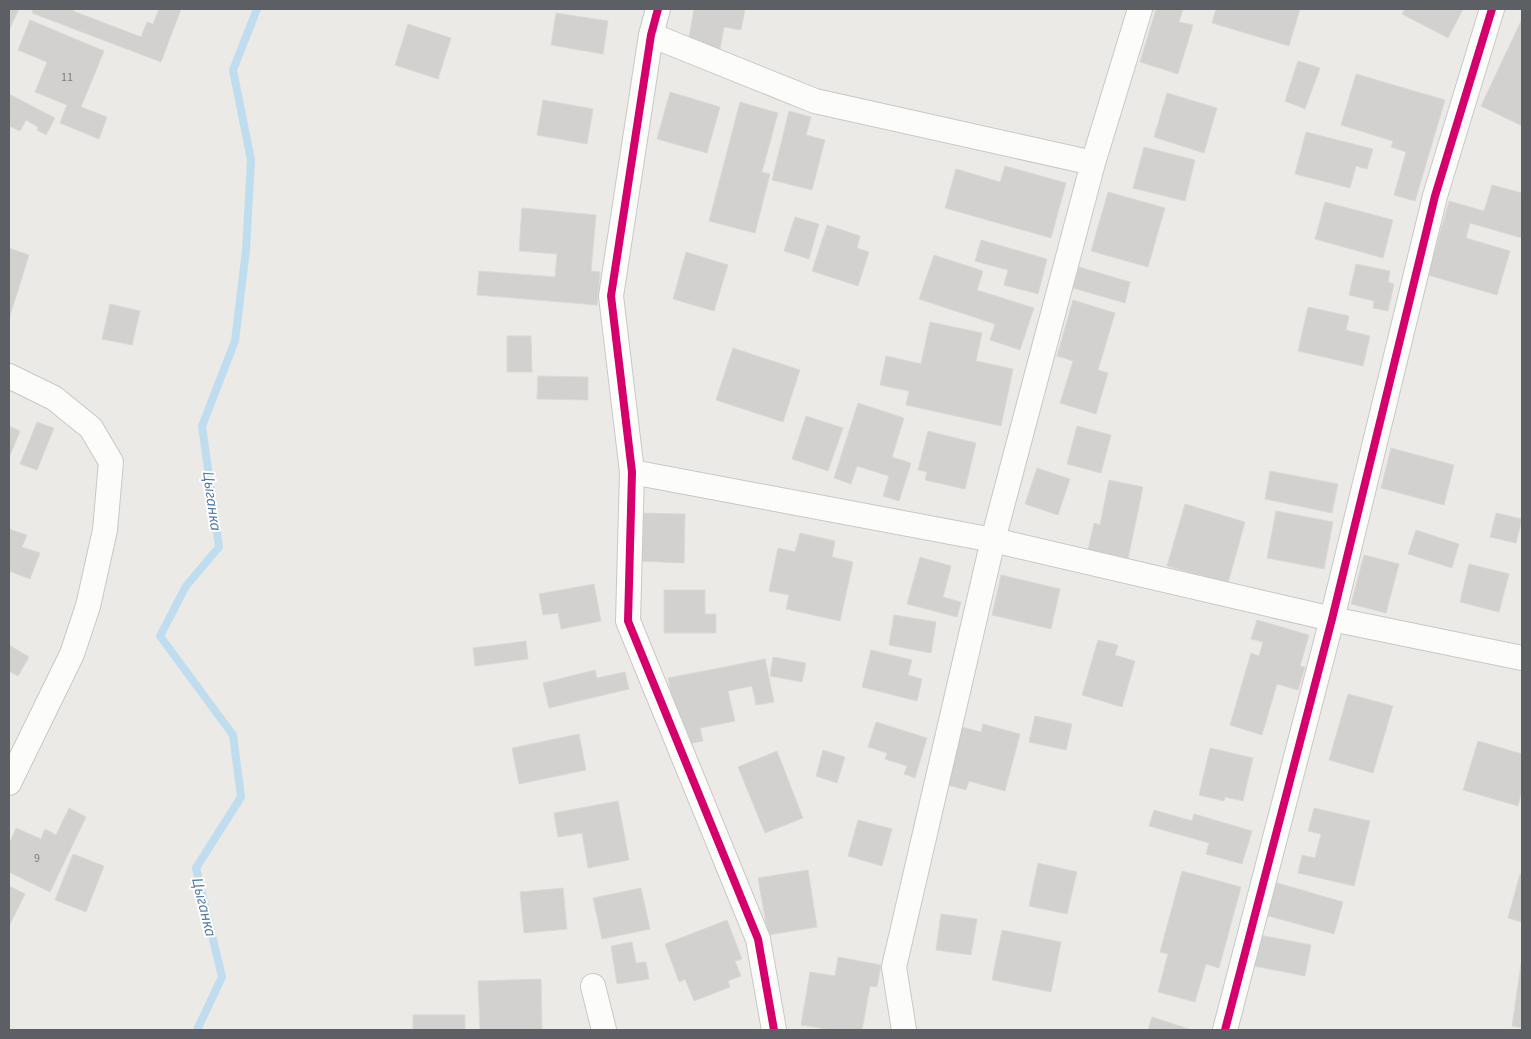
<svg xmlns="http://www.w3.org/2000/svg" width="1531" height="1039" font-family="'Source Sans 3',sans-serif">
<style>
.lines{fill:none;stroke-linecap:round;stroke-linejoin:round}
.stream{stroke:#c0ddf0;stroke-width:8}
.building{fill:#d2d1cf;stroke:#dad9d6}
.minor-casing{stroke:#c8c8c8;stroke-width:26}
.minor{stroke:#fcfcfb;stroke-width:24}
.cycleway-casing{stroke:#fff;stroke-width:11}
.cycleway{stroke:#d6006c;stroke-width:8}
.labels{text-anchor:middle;stroke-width:4;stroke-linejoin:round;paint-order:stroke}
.number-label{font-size:12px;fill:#7b7d7f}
.water-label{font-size:16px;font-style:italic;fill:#4c79a5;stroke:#fff}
</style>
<rect width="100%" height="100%" fill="#ebeae6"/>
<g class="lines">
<!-- stream -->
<path class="stream" d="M197 1030 222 977 196 868 241 797 233 735 160 636 186 586 219 547 202 426 235 341 246 250 251 160 233 70 257 9"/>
</g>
<!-- building -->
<path class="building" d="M9 9H19L10 28 9 27Z
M33 9H74L73 11 141 37 147 22 153 24 159 9H181L161 62 32 13Z
M694 9H745L741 30 724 27 720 49 688 43Z
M1156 9H1183L1179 22 1193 25 1178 74 1140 62Z
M1216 9H1300L1289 46 1212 23Z
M1405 9H1463L1448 38 1402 14Z
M556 13 608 21 603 54 551 45Z
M1522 19V126L1481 106Z
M30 20 104 51 81 107 107 117 99 139 60 123 67 105 35 92 47 62 18 50Z
M408 24 451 38 438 79 395 65Z
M1298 61 1320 68 1305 109 1285 101Z
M1356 74 1445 100 1415 201 1394 195 1406 152 1391 147 1393 141 1341 125Z
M670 92 720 107 707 153 657 139Z
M1167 93 1217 108 1204 153 1154 137Z
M9 94 55 118 46 135 37 130 38 127 26 120 20 131 9 126Z
M543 100 593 109 587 144 537 135Z
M740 102 778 113 762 172 770 174 755 233 709 221Z
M789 111 811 117 806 135 825 140 812 190 772 180Z
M1306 132 1373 149 1367 169 1356 166 1350 188 1295 174Z
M1144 147 1195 160 1185 201 1133 188Z
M1005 166 1066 183 1051 238 945 208 956 169 1000 182Z
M1492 185 1522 193V238L1470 223 1466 238 1510 251 1497 295 1428 275 1449 201 1484 211Z
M1108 192 1165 208 1148 267 1091 251Z
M1325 202 1393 220 1383 258 1315 239Z
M522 208 596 215 591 271 600 272 597 305 477 295 479 271 555 277 557 254 519 251Z
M795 217 819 224 809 259 784 251Z
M827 225 860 236 857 248 869 252 858 286 812 271Z
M981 240 1047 259 1038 294 1004 285 1008 270 975 261Z
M9 248 29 255 9 319Z
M686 252 728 265 714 311 673 299Z
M934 255 983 271 977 290 1034 308 1020 350 990 340 995 324 919 299Z
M1356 264 1390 271 1388 282 1394 284 1388 311 1373 308 1374 301 1349 295Z
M1079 267 1130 282 1125 303 1073 288Z
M1073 300 1115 313 1098 370 1108 373 1096 414 1060 403 1073 361 1057 356Z
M110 304 140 311 132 345 102 339Z
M1308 307 1349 316 1346 330 1370 336 1363 366 1298 351Z
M930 322 982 333 976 361 1013 369 1001 426 906 405 909 391 880 385 886 356 921 364Z
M507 336H531L532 372H507Z
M733 348 800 370 783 422 716 400Z
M538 376 588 377V400L537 399Z
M858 403 904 418 892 457 911 463 899 501 883 496 889 476 857 466 851 484 834 478Z
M806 416 843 428 828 471 792 459Z
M37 422 54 428 37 470 20 464Z
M9 426 20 431 9 458Z
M1077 426 1111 435 1101 473 1067 464Z
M928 431 976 443 965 489 925 480 927 472 918 470Z
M1391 448 1454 465 1444 505 1381 488Z
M1037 468 1070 479 1058 515 1025 504Z
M1270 471 1338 484 1332 513 1265 499Z
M1109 480 1143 487 1128 559 1088 550 1094 523 1100 525Z
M1185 504 1245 522 1228 583 1167 566Z
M1276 511 1333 522 1324 569 1267 558Z
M639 513 685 514 684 563 638 561Z
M1496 513 1522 519 1516 543 1490 537Z
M9 529 27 535 22 547 40 553 30 579 9 571Z
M1416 530 1459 544 1452 568 1408 554Z
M800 533 835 541 832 557 853 562 840 621 786 609 789 595 769 591 778 548 795 552Z
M1364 555 1399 564 1386 613 1351 604Z
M920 557 951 566 943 597 961 602 957 617 907 604Z
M1469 564 1509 574 1499 612 1460 602Z
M1001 575 1060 589 1051 629 992 615Z
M594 584 601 621 561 629 558 613 543 615 539 594Z
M664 590H705V614H716V633H664Z
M894 615 936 622 931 653 889 645Z
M1257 620 1309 635 1300 666 1305 667 1298 690 1277 684 1262 735 1230 725 1251 653 1259 656 1263 642 1251 639Z
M1098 640 1118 645 1115 655 1135 661 1122 707 1082 695Z
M526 641 528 659 475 666 473 648Z
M9 645 29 657 18 676 9 671Z
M871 650 912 660 908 675 922 679 917 701 862 687Z
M773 657 806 663 802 682 770 676Z
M765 659 774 702 756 705 752 686 728 691 735 721 700 728 703 741 682 745 668 678Z
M595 670 597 678 625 672 629 689 549 708 543 683Z
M1348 694 1393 706 1373 773 1329 760Z
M1035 716 1072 724 1066 750 1029 742Z
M876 722 927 738 915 778 904 774 907 766 885 759 887 753 868 747Z
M983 724 1020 734 1005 791 969 781 966 790 943 784 958 726 981 732Z
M579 734 586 770 519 784 512 748Z
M1478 741 1522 754V790L1518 806 1463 790Z
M1210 748 1253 758 1243 801 1225 797 1224 801 1199 795Z
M823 750 845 757 837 783 816 776Z
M777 751 803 818 765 833 738 767Z
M618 801 629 860 588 868 582 833 558 837 554 813Z
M69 808 86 817 50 892 9 872V844L16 828 41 839 45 829 56 835Z
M1314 808 1370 821 1354 886 1298 873 1302 855 1315 858 1321 834 1308 831Z
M1154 810 1192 821 1194 814 1252 831 1242 864 1206 854 1209 843 1149 826Z
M858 820 892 829 882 866 848 856Z
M73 854 104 866 86 912 55 900Z
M1038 863 1077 872 1067 914 1029 906Z
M808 870 817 927 768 935 758 878Z
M1182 871 1241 887 1219 968 1206 964 1195 1002 1158 992 1168 954 1160 952Z
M1520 874H1522V922L1508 918Z
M1274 882 1343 902 1334 934 1265 915Z
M9 886 25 894 9 926Z
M563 888 567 929 524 933 520 892Z
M641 888 650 929 602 939 593 898Z
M941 914 977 919 971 955 936 950Z
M727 920 742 959 735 961 741 976 728 981 730 987 694 1001 685 979 679 982 665 944Z
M1002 930 1061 942 1051 992 992 980Z
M1260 935 1311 945 1305 976 1254 966Z
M632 942 636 963 646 962 649 979 617 984 611 946Z
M838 957 881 965 877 987 870 986 862 1030H833L801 1025 810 972 835 976Z
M1521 964H1522V1028L1512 1026Z
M541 979 542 1030H480L478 981Z
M413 1015H465V1030H413Z
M1152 1017 1192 1030H1148Z"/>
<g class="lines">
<!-- minor casing -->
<g class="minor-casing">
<path id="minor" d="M658 9 651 35 611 296 632 472 628 621 758 939 774 1030
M651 35 815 101 1093 163
M9 376 54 398 91 428 111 462 105 530 88 606 72 654 9 783
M632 472 993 540 1332 619 1522 658
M593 986 604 1030
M904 1030 894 967 993 540 1093 163 1140 9
M1225 1030 1332 619 1435 196 1492 9"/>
</g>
<!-- minor -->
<use href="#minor" class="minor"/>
<!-- cycleway casing -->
<g class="cycleway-casing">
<path id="cycleway" d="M658 9 651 35 611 296 632 472 628 621 758 939 774 1030
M1225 1030 1332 619 1435 196 1492 9"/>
</g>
<!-- cycleway -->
<use href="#cycleway" class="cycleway"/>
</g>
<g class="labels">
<!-- number labels -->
<g class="number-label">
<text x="67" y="81">11</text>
<text x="37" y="862">9</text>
</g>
<!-- water labels -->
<g class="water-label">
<text transform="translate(213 501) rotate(82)" y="6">Цыганка</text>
<text transform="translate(205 907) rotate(76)" y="6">Цыганка</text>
</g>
</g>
<!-- border -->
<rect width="1531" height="1039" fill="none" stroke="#5c5f63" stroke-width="20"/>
</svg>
